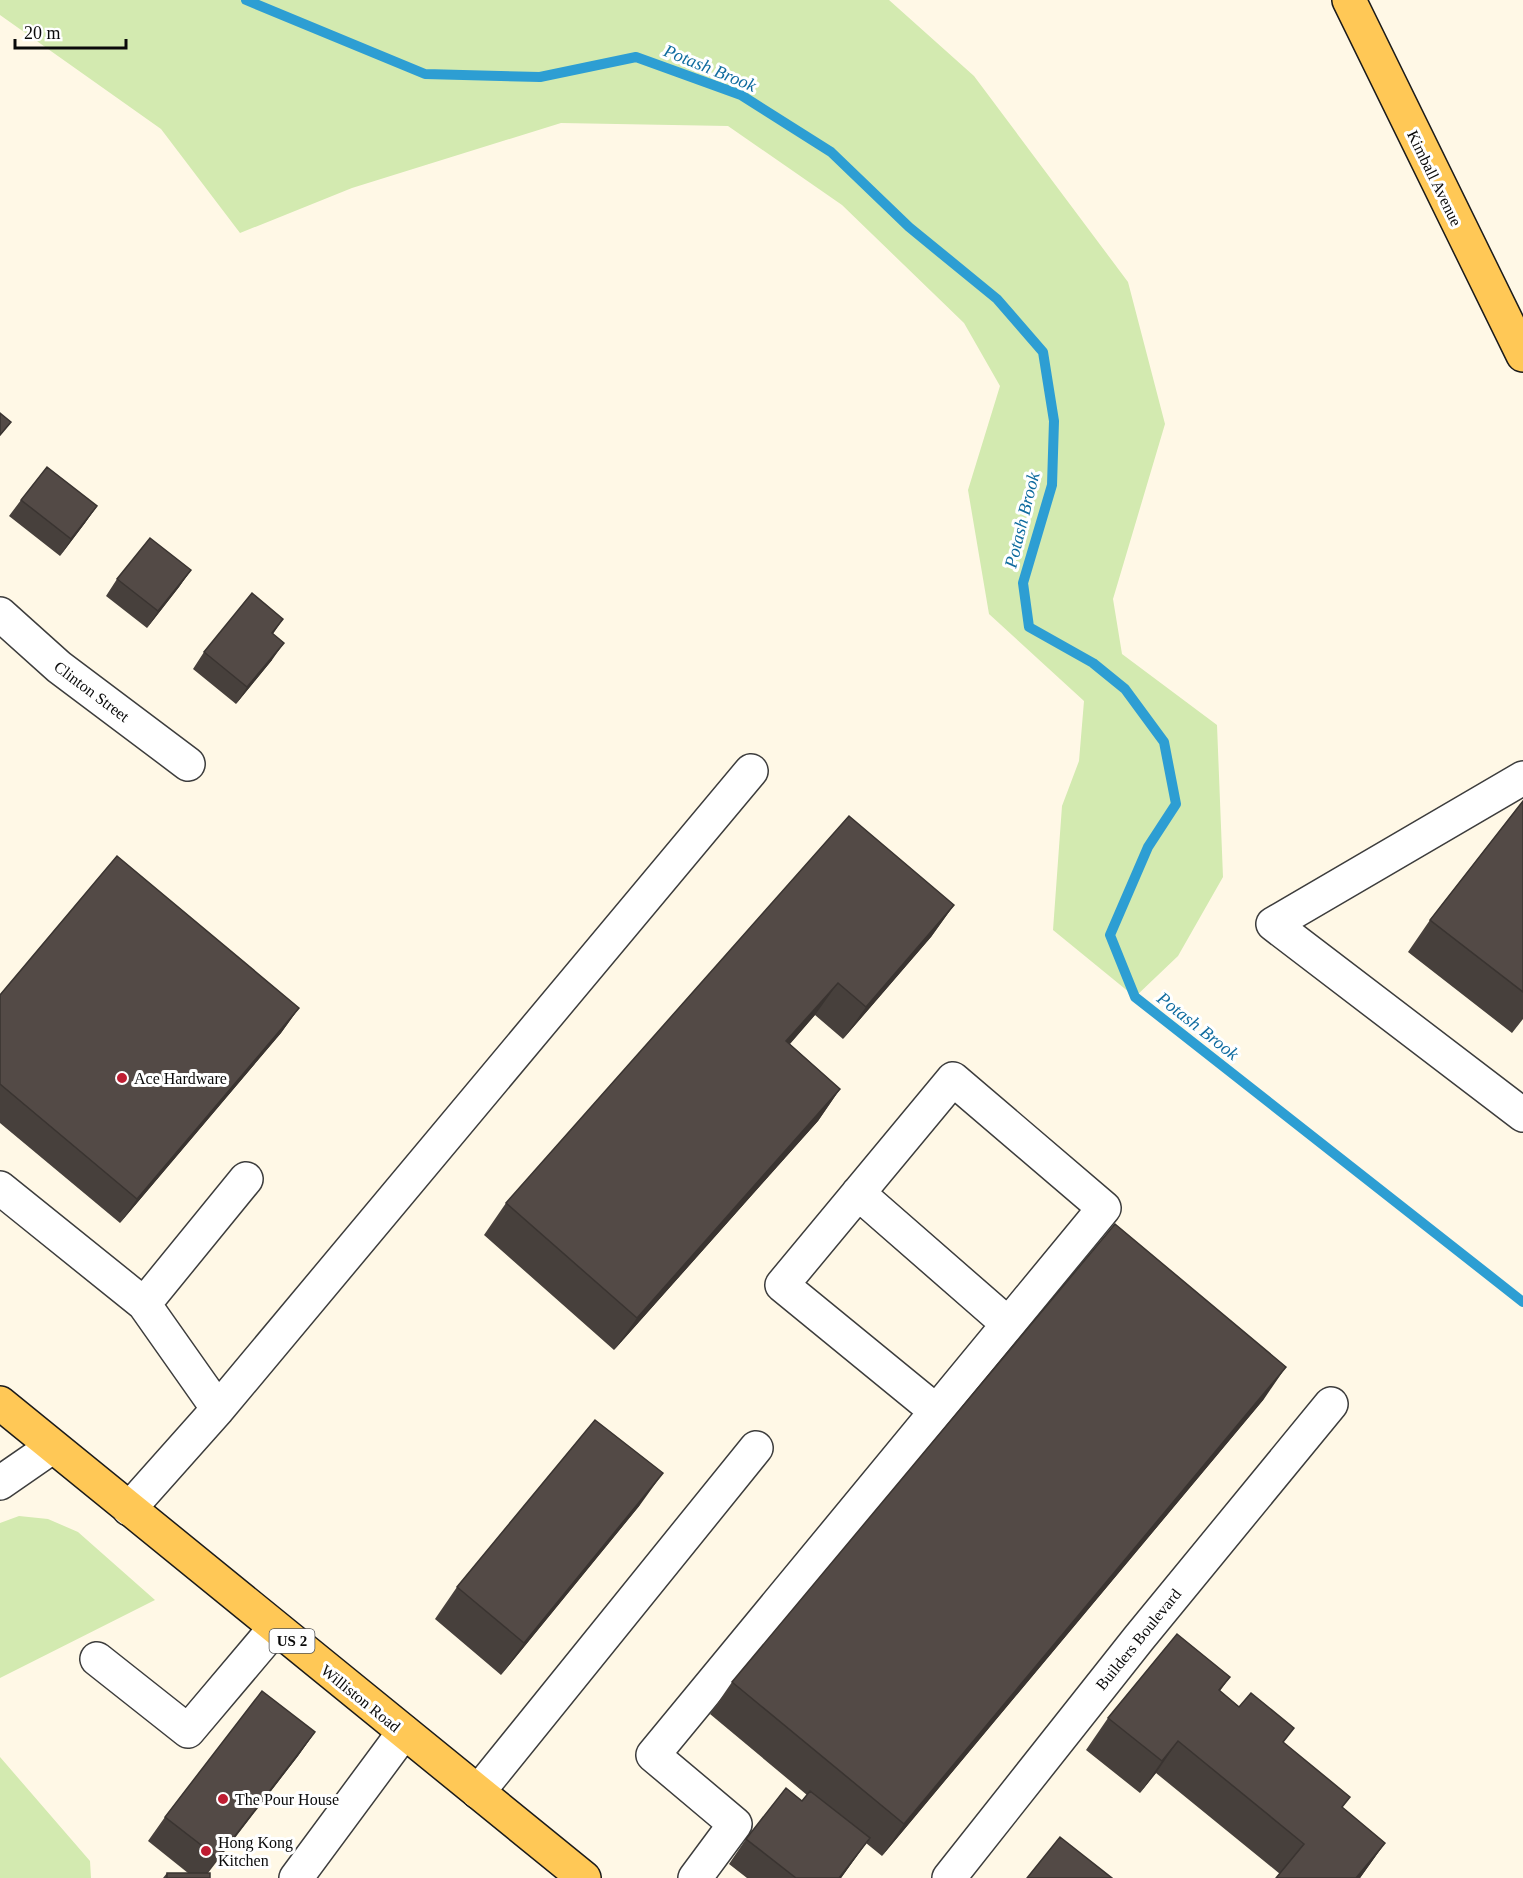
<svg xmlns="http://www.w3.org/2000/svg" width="1523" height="1878" font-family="Georgia,serif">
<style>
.green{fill:#d3eab0}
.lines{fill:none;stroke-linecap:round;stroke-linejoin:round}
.stream{stroke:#2d9ed3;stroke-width:10}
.minor-casing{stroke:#3d3d3d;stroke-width:36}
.major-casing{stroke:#1b1b1b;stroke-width:36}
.minor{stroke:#fff;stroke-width:33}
.major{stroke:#ffc856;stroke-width:33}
.wall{fill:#47403c}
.shaded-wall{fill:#3a3431}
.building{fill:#534a46;stroke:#3a3431;stroke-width:1.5}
.poi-dot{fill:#be1d32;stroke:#fff;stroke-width:2}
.labels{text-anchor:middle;stroke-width:6;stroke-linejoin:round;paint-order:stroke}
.shield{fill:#fff;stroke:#545454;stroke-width:1.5}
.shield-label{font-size:15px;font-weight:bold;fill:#0a0a0a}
.street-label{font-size:16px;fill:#0a0a0a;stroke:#fff}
.poi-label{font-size:16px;fill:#0a0a0a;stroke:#fff;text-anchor:start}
.water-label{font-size:18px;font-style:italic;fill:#106c9f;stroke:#fff}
</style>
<rect width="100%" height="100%" fill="#fff8e6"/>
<!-- green -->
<path class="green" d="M0 0H889L974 76 1128 282 1165 424 1113 599 1122 654 1217 725 1223 877 1178 956 1135 997 1053 930 1062 806 1079 761 1084 701 989 614 968 490 1000 386 964 323 842 205 728 126 561 123 352 188 240 233 161 129 0 15Z
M19 1516 48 1519 78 1532 155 1600 0 1678V1523Z
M0 1757 90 1861 91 1878H0Z"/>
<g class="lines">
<!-- stream -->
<path class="stream" d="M246 0 425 74 540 77 636 57 741 95 831 152 909 227 997 299 1043 352 1054 421 1052 485 1023 583 1029 627 1093 663 1125 689 1164 742 1176 804 1148 847 1110 935 1135 997 1523 1302"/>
<!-- minor casing -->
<g class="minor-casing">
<path id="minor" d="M0 614 59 667 188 764
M1523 778 1273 924 1523 1115
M0 1188 144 1304 218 1409
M858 1193 1008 1324
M144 1304 246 1179
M0 1483 52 1447
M129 1509 218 1409 751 771
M97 1659 188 1731 275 1628
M478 1792 756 1448
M296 1878 404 1732
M695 1878 735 1824 653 1755 1104 1208 953 1079 782 1285 936 1411
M949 1878 1139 1638 1331 1404"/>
</g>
<!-- major casing -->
<g class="major-casing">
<path id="major" d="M1349 0 1523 355
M0 1403 584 1878"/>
</g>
<!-- minor -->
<use href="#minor" class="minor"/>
<!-- major -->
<use href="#major" class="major"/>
</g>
<!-- wall -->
<path class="wall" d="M21 500 97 506 85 523 60 556 9 516Z
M191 570 179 587 147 628 106 596 117 579Z
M283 619 273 634 272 660 236 704 193 669 204 652Z
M1523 801V1019L1512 1033 1408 952 1430 920Z
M954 905 931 937 843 1039 815 1015 790 1044 840 1089 818 1121 614 1350 484 1235 506 1203Z
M0 995 299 1008 281 1033 120 1223 0 1123Z
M1264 1399 882 1856 866 1843 841 1878H747L729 1864 746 1839 802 1801 807 1795 710 1714 732 1682Z
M640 1505 501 1675 435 1619 457 1587Z
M1230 1677 1220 1691 1284 1743 1342 1808 1385 1843 1360 1878H1276L1280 1874 1156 1773 1140 1793 1086 1750 1108 1718Z
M315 1732 298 1756 208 1873 210 1878H163L167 1873H188L148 1841 165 1817Z"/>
<!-- shaded-wall -->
<path class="shaded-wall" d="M97 506 85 523 60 556 71 539Z
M191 570 179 587 147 628 158 611Z
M284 643 272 660 236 704 247 687Z
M954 905 931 937 843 1039 866 1007Z
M838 983 815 1015 764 1073 786 1041Z
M299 1008 281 1033 120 1223 137 1199Z
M840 1089 818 1121 614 1350 637 1318Z
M1286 1367 1264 1399 882 1856 904 1824Z
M663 1473 640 1505 501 1675 524 1643Z
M315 1732 298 1756 203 1878 218 1858Z
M1178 1741 1156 1773 1140 1793 1162 1761Z
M870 1838 841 1878H839Z
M1385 1843 1360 1878H1356Z"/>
<!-- building -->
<path class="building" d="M0 413 11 422 0 435Z
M47 467 97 506 71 539 21 500Z
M150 538 191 570 158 611 117 579Z
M252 593 283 619 272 633 284 643 247 687 204 652Z
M1523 801V992L1430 920Z
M849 816 954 905 866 1007 838 983 786 1041 840 1089 637 1318 506 1203Z
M117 856 299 1008 137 1199 0 1084V995Z
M1115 1224 1286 1367 904 1824 732 1682Z
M595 1420 663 1473 524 1643 457 1587Z
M1177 1634 1230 1677 1219 1690 1239 1707 1251 1693 1294 1728 1283 1742 1350 1797 1342 1807 1385 1843 1356 1878H1276L1304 1844 1178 1741 1162 1761 1108 1718Z
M262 1691 315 1732 218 1858 165 1817Z
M786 1788 802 1801 810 1791 870 1838 839 1878H796L746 1839Z
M1060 1837 1112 1878H1027Z
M167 1873H210V1878H167Z"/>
<!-- markers -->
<g class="poi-dot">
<circle cx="122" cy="1078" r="6"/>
<circle cx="223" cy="1799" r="6"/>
<circle cx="206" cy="1851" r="6"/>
</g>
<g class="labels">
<!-- shield labels -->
<rect class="shield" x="269.5" y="1629" width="45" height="24" rx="4.5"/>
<g class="shield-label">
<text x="292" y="1646">US 2</text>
</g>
<!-- street labels -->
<g class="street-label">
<text transform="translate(1435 178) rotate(64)" y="6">Kimball Avenue</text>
<text transform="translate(92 691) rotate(37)" y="6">Clinton Street</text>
<text transform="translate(1138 1639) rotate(-51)" y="6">Builders Boulevard</text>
<text transform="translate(361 1698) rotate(39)" y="6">Williston Road</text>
</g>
<!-- poi labels -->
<g class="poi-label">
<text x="134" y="1084">Ace Hardware</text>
<text x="235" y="1805">The Pour House</text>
<text x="218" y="1848">Hong Kong<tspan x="218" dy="18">Kitchen</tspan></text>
</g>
<!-- water labels -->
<g class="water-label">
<text transform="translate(710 68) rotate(22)" y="6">Potash Brook</text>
<text transform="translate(1022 520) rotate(-76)" y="6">Potash Brook</text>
<text transform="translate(1198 1026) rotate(38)" y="6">Potash Brook</text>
</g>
</g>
<!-- scale -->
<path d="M15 39v9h111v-9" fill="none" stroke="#0a0a0a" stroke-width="3"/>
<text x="24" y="39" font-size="18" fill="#0a0a0a" stroke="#ffffff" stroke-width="4.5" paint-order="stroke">20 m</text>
</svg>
